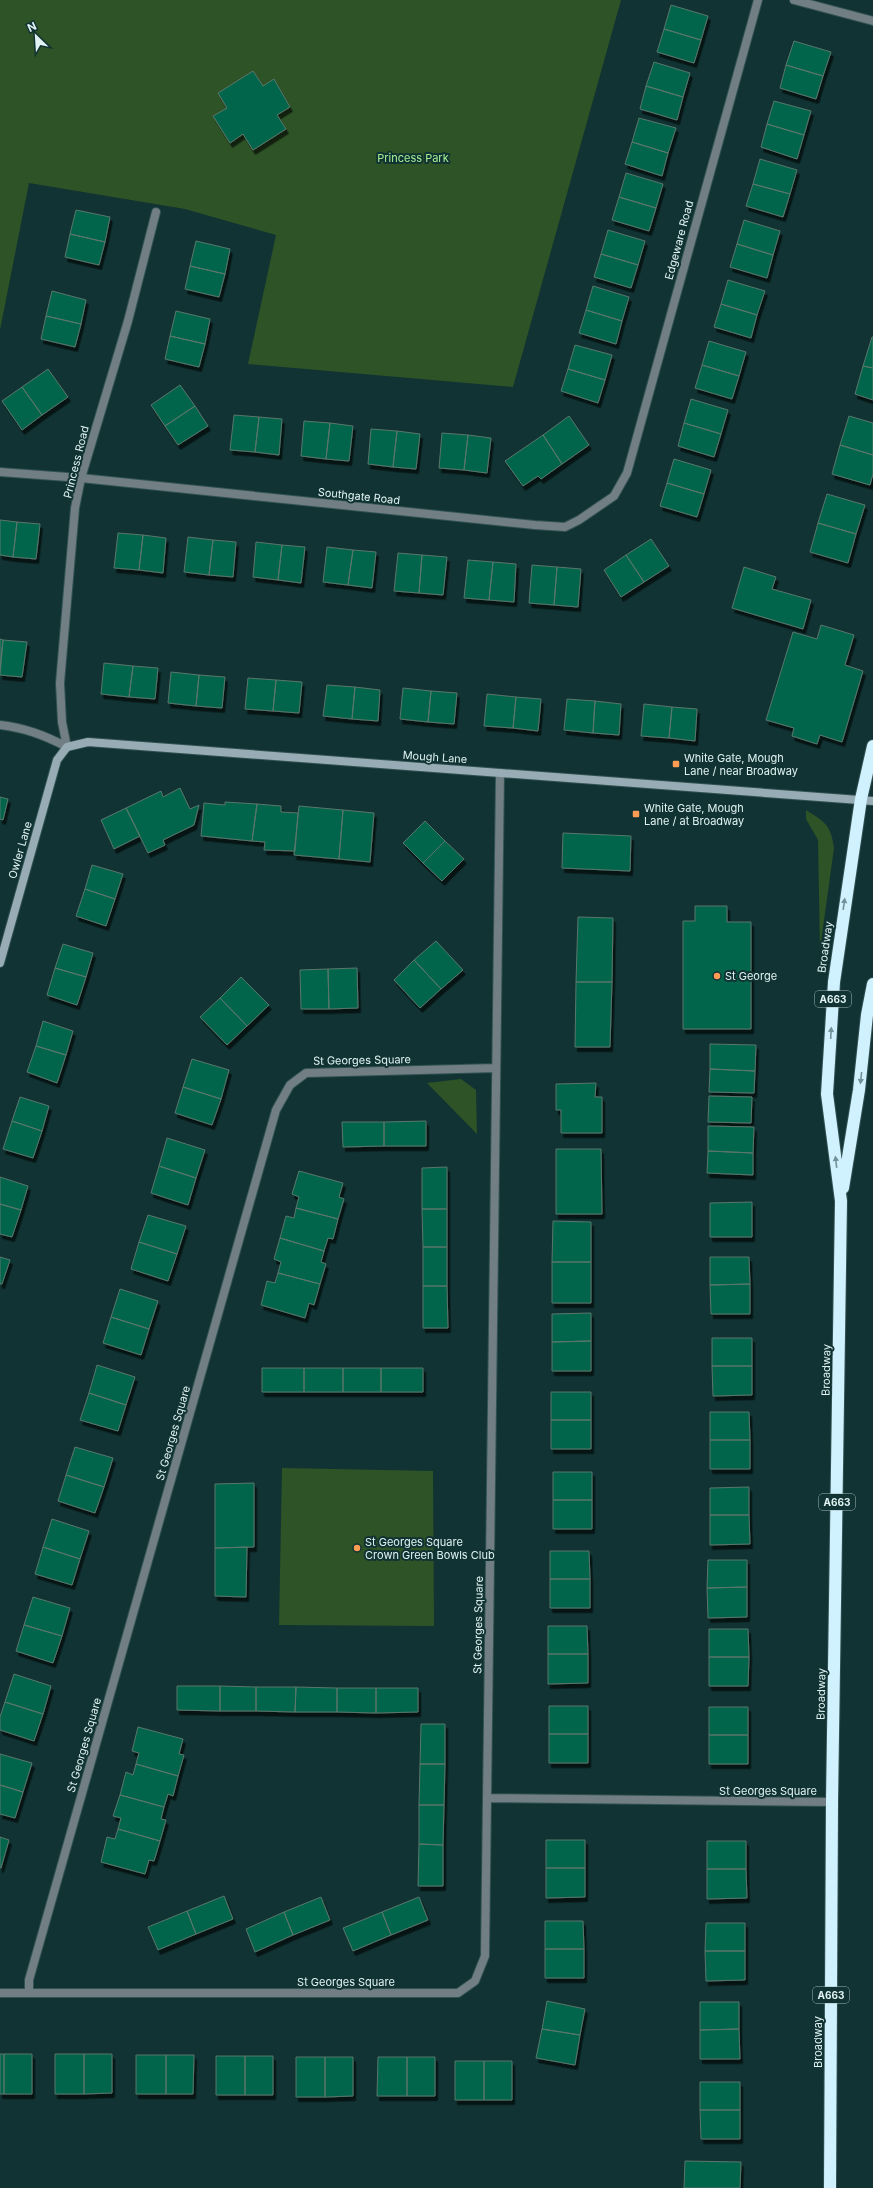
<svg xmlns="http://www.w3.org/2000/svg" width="873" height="2188" font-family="Inter,sans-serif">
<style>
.green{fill:#2e5326}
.building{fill:#04654c;stroke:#59776b;filter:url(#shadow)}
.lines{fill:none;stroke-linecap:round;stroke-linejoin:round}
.street-casing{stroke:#325252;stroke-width:10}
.secondary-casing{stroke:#325252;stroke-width:10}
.highway-casing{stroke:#325252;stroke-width:14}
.street{stroke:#717e83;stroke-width:8}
.secondary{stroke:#98acb5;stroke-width:8}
.highway{stroke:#d0f1fe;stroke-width:12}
.oneway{fill:#709298}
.poi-dot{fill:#fd9d54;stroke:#133;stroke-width:1.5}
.labels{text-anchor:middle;stroke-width:4;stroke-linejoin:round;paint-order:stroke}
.shield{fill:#133;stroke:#a3b9b9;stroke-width:1}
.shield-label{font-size:10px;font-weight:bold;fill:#e1f3f3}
.park-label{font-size:11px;fill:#a5f094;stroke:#133}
.street-label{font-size:11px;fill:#e1f3f3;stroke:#133}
.poi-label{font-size:11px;fill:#e1f3f3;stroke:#133;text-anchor:start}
</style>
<defs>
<filter id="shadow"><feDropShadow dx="2.5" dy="4.5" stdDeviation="0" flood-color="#0009"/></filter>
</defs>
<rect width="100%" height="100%" fill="#133"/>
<!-- green -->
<path class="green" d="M0 0H621L513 387 248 364 276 235 185 209 29 183 0 330Z
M806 810C825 822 831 825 834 848L820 949 818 840 806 819Z
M461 1079 476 1090 477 1134 427 1083Z
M282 1468 433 1471 434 1626 279 1625Z"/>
<!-- building -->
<path class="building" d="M671 5 708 16 701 40 664 29Z
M664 29 701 40 694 63 657 52Z
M794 41 831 52 823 76 786 65Z
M654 62 690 73 683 97 646 86Z
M786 65 823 76 816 99 780 88Z
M253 71 263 86 274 79 290 107 277 115 286 129 253 150 243 134 230 143 213 116 227 108 218 93Z
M646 86 683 97 677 120 640 109Z
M774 101 811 111 804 135 767 124Z
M639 118 676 128 668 153 632 142Z
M767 124 804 135 797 159 761 147Z
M632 142 668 153 662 176 625 164Z
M760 159 797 170 790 194 753 184Z
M626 173 663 184 656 208 619 197Z
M753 184 790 194 783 217 746 206Z
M619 197 656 208 649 231 612 220Z
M76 210 110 217 105 242 70 234Z
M744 220 780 231 773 255 737 244Z
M608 230 645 241 638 265 601 254Z
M70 234 105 242 99 265 65 257Z
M196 241 230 249 225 274 190 266Z
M737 244 773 255 767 278 730 267Z
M601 254 638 265 631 288 594 277Z
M190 266 225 274 219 297 185 289Z
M728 280 765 291 757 315 721 304Z
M593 286 629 297 622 321 586 310Z
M52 291 86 300 81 324 46 316Z
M721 304 757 315 751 338 714 327Z
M586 310 622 321 616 344 579 333Z
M176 311 210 319 205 344 170 336Z
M46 316 81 324 75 347 41 339Z
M170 336 205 344 199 367 165 359Z
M872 337H873V368L863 366Z
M709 341 746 352 739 376 702 365Z
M575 345 612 355 605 380 568 369Z
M702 365 739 376 732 399 695 388Z
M863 366 873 368V400L855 394Z
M48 369 68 397 42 415 22 387Z
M568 369 605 380 598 403 561 391Z
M180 385 195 406 165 426 151 405Z
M22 387 42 415 22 430 2 401Z
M691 399 728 410 721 434 684 423Z
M195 406 208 426 178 445 165 426Z
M234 415 259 417 255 452 230 450Z
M569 416 589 445 562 464 543 435Z
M849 416 873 423V455L840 445Z
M259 417 282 419 279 455 255 452Z
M304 421 330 423 326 459 301 456Z
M330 423 353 426 349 461 326 459Z
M684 423 721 434 714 457 678 446Z
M371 429 397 431 393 467 368 464Z
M397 431 420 434 416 469 393 467Z
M442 433 468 435 464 470 439 468Z
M468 435 491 438 487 473 464 470Z
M543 435 562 464 541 479 538 476 523 486 505 461Z
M840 445 873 455V474L870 485 832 474Z
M674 459 711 470 704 494 667 483Z
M667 483 704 494 697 517 660 506Z
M827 494 865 505 856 534 818 523Z
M0 520 17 522 13 557 0 555Z
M17 522 40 524 36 559 13 557Z
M818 523 856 534 848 563 810 552Z
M118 533 143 535 139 570 114 568Z
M143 535 166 538 163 573 139 570Z
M188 537 213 540 209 575 184 572Z
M651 539 669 566 644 582 626 555Z
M213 540 236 542 233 577 209 575Z
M256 542 282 545 278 580 253 577Z
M282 545 305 547 301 583 278 580Z
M327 547 353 550 348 585 323 582Z
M353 550 376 552 372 588 348 585Z
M398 553 422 555 419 593 394 591Z
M422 555 447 557 443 595 419 593Z
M626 555 644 582 621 597 604 570Z
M468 560 493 562 489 600 464 598Z
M493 562 516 564 514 602 489 600Z
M532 565 557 567 554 605 529 603Z
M557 567 581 569 578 607 554 605Z
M744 567 776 577 772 589 811 600 803 629 732 608Z
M821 625 854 635 845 665 863 671 842 742 820 735 817 744 792 736 794 728 766 720 793 632 817 639Z
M0 639 3 640 0 668Z
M3 640 27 642 22 677 0 675Z
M104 663 133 666 129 697 101 694Z
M133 666 158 668 155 699 129 697Z
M171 672 199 675 196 706 168 703Z
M199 675 225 677 222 708 196 706Z
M248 678 276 680 273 711 245 709Z
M276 680 302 682 299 713 273 711Z
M327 685 355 687 352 719 323 716Z
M355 687 380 690 378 721 352 719Z
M403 688 431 691 428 722 400 719Z
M431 691 457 693 454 724 428 722Z
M487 694 516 697 513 728 484 726Z
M516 697 541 699 538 731 513 728Z
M567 699 595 701 593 733 564 730Z
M595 701 621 704 619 735 593 733Z
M644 704 672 707 669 738 641 736Z
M672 707 697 709 695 741 669 738Z
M180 788 190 809 199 805 194 825 163 840 165 845 148 853 126 808 161 791 163 797Z
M0 797 8 799 3 820 0 819Z
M225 802 257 804 252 841 201 836 204 803 225 805Z
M257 804 281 806V812L298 813 295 851 264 850 265 842 252 841Z
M299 806 343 810 339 859 294 855Z
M126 808 140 836 114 849 101 820Z
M343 810 374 813 370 862 339 859Z
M425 821 445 841 423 863 403 843Z
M563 833 631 836 630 871 562 868Z
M445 841 464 859 442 881 423 863Z
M92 865 123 874 115 899 85 889Z
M85 889 115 899 106 926 76 916Z
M695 906H727V922H751V1029H683V921H695Z
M578 917 613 918 612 982H576Z
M436 941 463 970 441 989 414 960Z
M63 944 93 953 86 977 55 968Z
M414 960 441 989 420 1008 394 980Z
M55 968 86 977 77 1005 47 995Z
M357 968 358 1008 329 1009 328 969Z
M328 969 329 1009H301L300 970Z
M241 977 269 1005 247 1026 220 998Z
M576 982H612L610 1047H575Z
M220 998 247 1026 227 1045 200 1017Z
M43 1021 73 1031 66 1055 36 1046Z
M710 1044 756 1045 755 1071 710 1069Z
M36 1046 66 1055 57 1083 27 1072Z
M192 1059 229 1070 221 1099 183 1087Z
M710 1069 755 1071 754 1093 709 1092Z
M596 1083 595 1097H602V1133H561V1110H556V1084Z
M183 1087 221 1099 212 1125 175 1113Z
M709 1096 752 1097 751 1123 708 1122Z
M20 1097 49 1106 42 1131 12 1121Z
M12 1121 42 1131 33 1158 3 1149Z
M426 1121V1146H384V1122Z
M342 1122H384V1146L343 1147Z
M708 1126 754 1127 753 1153 708 1151Z
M167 1138 205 1150 196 1178 159 1166Z
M556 1149H601L602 1214H556Z
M708 1151 753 1153V1175L707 1173Z
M159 1166 196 1178 188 1205 151 1193Z
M447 1167V1209H422V1168Z
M299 1171 343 1183 339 1197 344 1199 338 1219 296 1208 299 1197 292 1194Z
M0 1177 28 1186 21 1210 0 1204Z
M752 1202V1237H710V1203Z
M0 1204 21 1210 12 1237 0 1234Z
M296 1208 338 1219 333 1239 328 1238 324 1251 280 1238 286 1216 294 1218Z
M422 1209H447V1247H423Z
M148 1215 186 1226 177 1254 139 1242Z
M553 1221 591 1222V1262H552Z
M280 1238 324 1251 321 1262 326 1264 320 1284 278 1273 281 1262 274 1259Z
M139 1242 177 1254 168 1281 131 1269Z
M423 1247H447V1286H423Z
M0 1257 10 1260 2 1284H0Z
M710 1257H749L750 1284 710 1285Z
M552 1262H591V1303H552Z
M278 1273 320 1284 314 1305 309 1303 305 1318 261 1305 267 1281 275 1283Z
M750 1284V1314H711L710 1285Z
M423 1286H447L448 1328H423Z
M120 1289 158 1301 149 1329 111 1317Z
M591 1313V1341L552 1342V1314Z
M111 1317 149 1329 141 1355 103 1343Z
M712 1338H752V1366H712Z
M591 1341V1371H552V1342Z
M97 1365 135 1377 126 1405 89 1393Z
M712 1366H752V1395L713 1396Z
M262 1368H304V1392H262Z
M304 1368H343V1392H304Z
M343 1368H381V1392H343Z
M381 1368H423V1392H381Z
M551 1392H591V1420H551Z
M89 1393 126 1405 118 1431 80 1420Z
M710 1412H749L750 1440H710Z
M551 1420H591V1449H551Z
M710 1440H750V1469H710Z
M75 1447 113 1458 104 1487 66 1475Z
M553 1472H592V1500H553Z
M66 1475 104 1487 95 1513 58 1501Z
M254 1483V1547L215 1548V1484Z
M749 1487V1515H710V1488Z
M553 1500H592V1529H553Z
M710 1515H749L750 1544 710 1545Z
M52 1519 89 1531 80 1559 43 1547Z
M43 1547 80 1559 72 1585 35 1574Z
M247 1547 246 1597 215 1596V1548Z
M550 1551H589L590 1579H550Z
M708 1560H747V1587L707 1588Z
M550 1579H590V1608H550Z
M747 1587V1617L708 1618 707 1588Z
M33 1597 70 1608 62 1636 24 1625Z
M24 1625 62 1636 53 1663 16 1651Z
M548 1626H587L588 1654H548Z
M709 1629H748L749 1657H709Z
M548 1654H588V1683L548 1684Z
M709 1657H749L748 1686H709Z
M14 1674 51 1686 43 1714 5 1702Z
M177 1686H220V1711L177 1710Z
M220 1686 256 1687V1711H220Z
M256 1687H296L295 1712 256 1711Z
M296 1687 337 1688V1712H295Z
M337 1688H376V1713L337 1712Z
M376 1688H418V1712L376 1713Z
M5 1702 43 1714 34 1741 0 1730V1717Z
M549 1706H588V1734H549Z
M709 1707H748V1735H709Z
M421 1724H445V1764H420Z
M138 1727 183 1739 179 1754 184 1755 178 1776 136 1764 139 1753 132 1751Z
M549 1734H588V1763H549Z
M709 1735H748V1764H709Z
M0 1754 32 1763 23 1792 0 1785Z
M136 1764 178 1776 173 1796 168 1794 164 1807 120 1795 126 1772 133 1775Z
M420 1764H445L444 1805H419Z
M0 1785 23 1792 15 1818 0 1814Z
M120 1795 164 1807 161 1819 166 1820 160 1841 118 1829 121 1818 113 1816Z
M419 1805H444L443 1845 419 1844Z
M118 1829 160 1841 154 1861 149 1860 145 1874 101 1862 107 1837 115 1839Z
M0 1837 9 1840 1 1868H0Z
M546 1840H585V1868H546Z
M707 1841H746V1869H707Z
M419 1844 443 1845V1886H418Z
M546 1868H585V1897L546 1898Z
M707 1869H746L747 1898 707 1899Z
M224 1896 233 1919 196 1934 187 1911Z
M321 1897 330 1920 293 1935 284 1912Z
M419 1897 428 1920 391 1935 382 1912Z
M187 1911 196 1934 158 1950 148 1927Z
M284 1912 293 1935 255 1952 246 1929Z
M382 1912 391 1935 353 1951 343 1928Z
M545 1921H583L584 1949H545Z
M706 1923H745V1951H705Z
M545 1949H584V1978H545Z
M705 1951H745V1980L706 1981Z
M547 2001 585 2009 580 2035 542 2029Z
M700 2002H739V2029L700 2030Z
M542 2029 580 2035 575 2065 536 2058Z
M739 2029 740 2059H700V2030Z
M0 2054H4V2094H0Z
M4 2054H32V2094H4Z
M55 2054H84V2094H55Z
M84 2054H112V2093L84 2094Z
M136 2055H166V2094H136Z
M166 2055H194L193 2094H166Z
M216 2056H245V2095H216Z
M245 2056H273V2095H245Z
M296 2057H325V2097H296Z
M325 2057H353V2096L325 2097Z
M378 2057H407V2096H377Z
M407 2057H435V2096H407Z
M455 2061H484V2100H455Z
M484 2061H512V2100H484Z
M700 2082H740V2110H700Z
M700 2110H740V2139H701Z
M685 2161 741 2162 740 2188H684Z"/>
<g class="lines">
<!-- street casing -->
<g class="street-casing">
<path id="street" d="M794 0 873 21
M0 472 81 478 535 525 565 527 579 520 614 496 627 473 758 0
M0 725C25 728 44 735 67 747
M67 747 62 722 60 683 75 508 81 478 128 321 156 212
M487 1798 832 1802
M0 1993H458L475 1981 485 1956 500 773
M29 1993V1980L276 1110 290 1085 306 1073 496 1068"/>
</g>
<!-- secondary casing -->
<g class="secondary-casing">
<path id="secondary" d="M0 963 57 760 67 747 88 742 873 801"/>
</g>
<!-- highway casing -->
<g class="highway-casing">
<path id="highway" d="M843 1188 859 1090 867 1015 873 984
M830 2188 832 1802 841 1201 827 1094 834 982 861 799 873 746"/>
</g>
<!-- street -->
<use href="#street" class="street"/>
<!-- secondary -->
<use href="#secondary" class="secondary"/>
<!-- highway -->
<use href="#highway" class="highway"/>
</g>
<!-- one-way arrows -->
<defs><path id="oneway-solid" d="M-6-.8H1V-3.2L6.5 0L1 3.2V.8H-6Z"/></defs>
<g class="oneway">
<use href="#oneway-solid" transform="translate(844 904) rotate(-82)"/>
<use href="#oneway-solid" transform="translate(831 1033) rotate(-87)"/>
<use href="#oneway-solid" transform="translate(861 1078) rotate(96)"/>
<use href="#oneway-solid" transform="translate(836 1162) rotate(-97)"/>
</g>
<!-- markers -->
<g class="poi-dot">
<rect x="672" y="760" width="8" height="8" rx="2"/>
<rect x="632" y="810" width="8" height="8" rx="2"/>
<circle cx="717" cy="976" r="4"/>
<circle cx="357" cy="1548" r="4"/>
</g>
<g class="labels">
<!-- shield labels -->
<g class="shield">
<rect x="815" y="991" width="36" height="16" rx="3"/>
<rect x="819" y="1494" width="36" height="16" rx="3"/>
<rect x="813" y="1987" width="36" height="16" rx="3"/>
</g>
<g class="shield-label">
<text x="833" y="1003">A663</text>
<text x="837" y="1506">A663</text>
<text x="831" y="1999">A663</text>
</g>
<!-- park labels -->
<g class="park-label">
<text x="413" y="162">Princess Park</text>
</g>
<!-- street labels -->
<g class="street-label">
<text transform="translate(679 240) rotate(-75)" y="4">Edgeware Road</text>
<text transform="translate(76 462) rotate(-76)" y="4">Princess Road</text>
<text transform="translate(359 496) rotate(6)" y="4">Southgate Road</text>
<text transform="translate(435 757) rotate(4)" y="4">Mough Lane</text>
<text transform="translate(20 850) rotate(-74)" y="4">Owler Lane</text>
<text transform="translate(825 947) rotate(-82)" y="4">Broadway</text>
<text transform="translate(362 1060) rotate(-1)" y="4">St Georges Square</text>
<text transform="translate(826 1370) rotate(-89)" y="4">Broadway</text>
<text transform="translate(173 1433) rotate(-74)" y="4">St Georges Square</text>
<text transform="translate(478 1625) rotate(-89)" y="4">St Georges Square</text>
<text transform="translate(821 1694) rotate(-89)" y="4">Broadway</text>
<text transform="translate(84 1745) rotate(-74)" y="4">St Georges Square</text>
<text x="768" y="1795">St Georges Square</text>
<text x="346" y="1986">St Georges Square</text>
<text transform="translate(818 2042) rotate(-90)" y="4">Broadway</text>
</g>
<!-- poi labels -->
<g class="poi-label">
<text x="684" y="762">White Gate, Mough<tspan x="684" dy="13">Lane / near Broadway</tspan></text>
<text x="644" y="812">White Gate, Mough<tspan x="644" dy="13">Lane / at Broadway</tspan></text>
<text x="725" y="980">St George</text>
<text x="365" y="1546">St Georges Square<tspan x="365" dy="13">Crown Green Bowls Club</tspan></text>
</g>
</g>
<!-- north arrow -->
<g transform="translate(36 36) rotate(335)" stroke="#113333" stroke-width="3" paint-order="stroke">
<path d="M0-3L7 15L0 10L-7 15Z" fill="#e1f3f3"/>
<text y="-6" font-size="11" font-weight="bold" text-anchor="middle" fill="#e1f3f3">N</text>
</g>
</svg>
